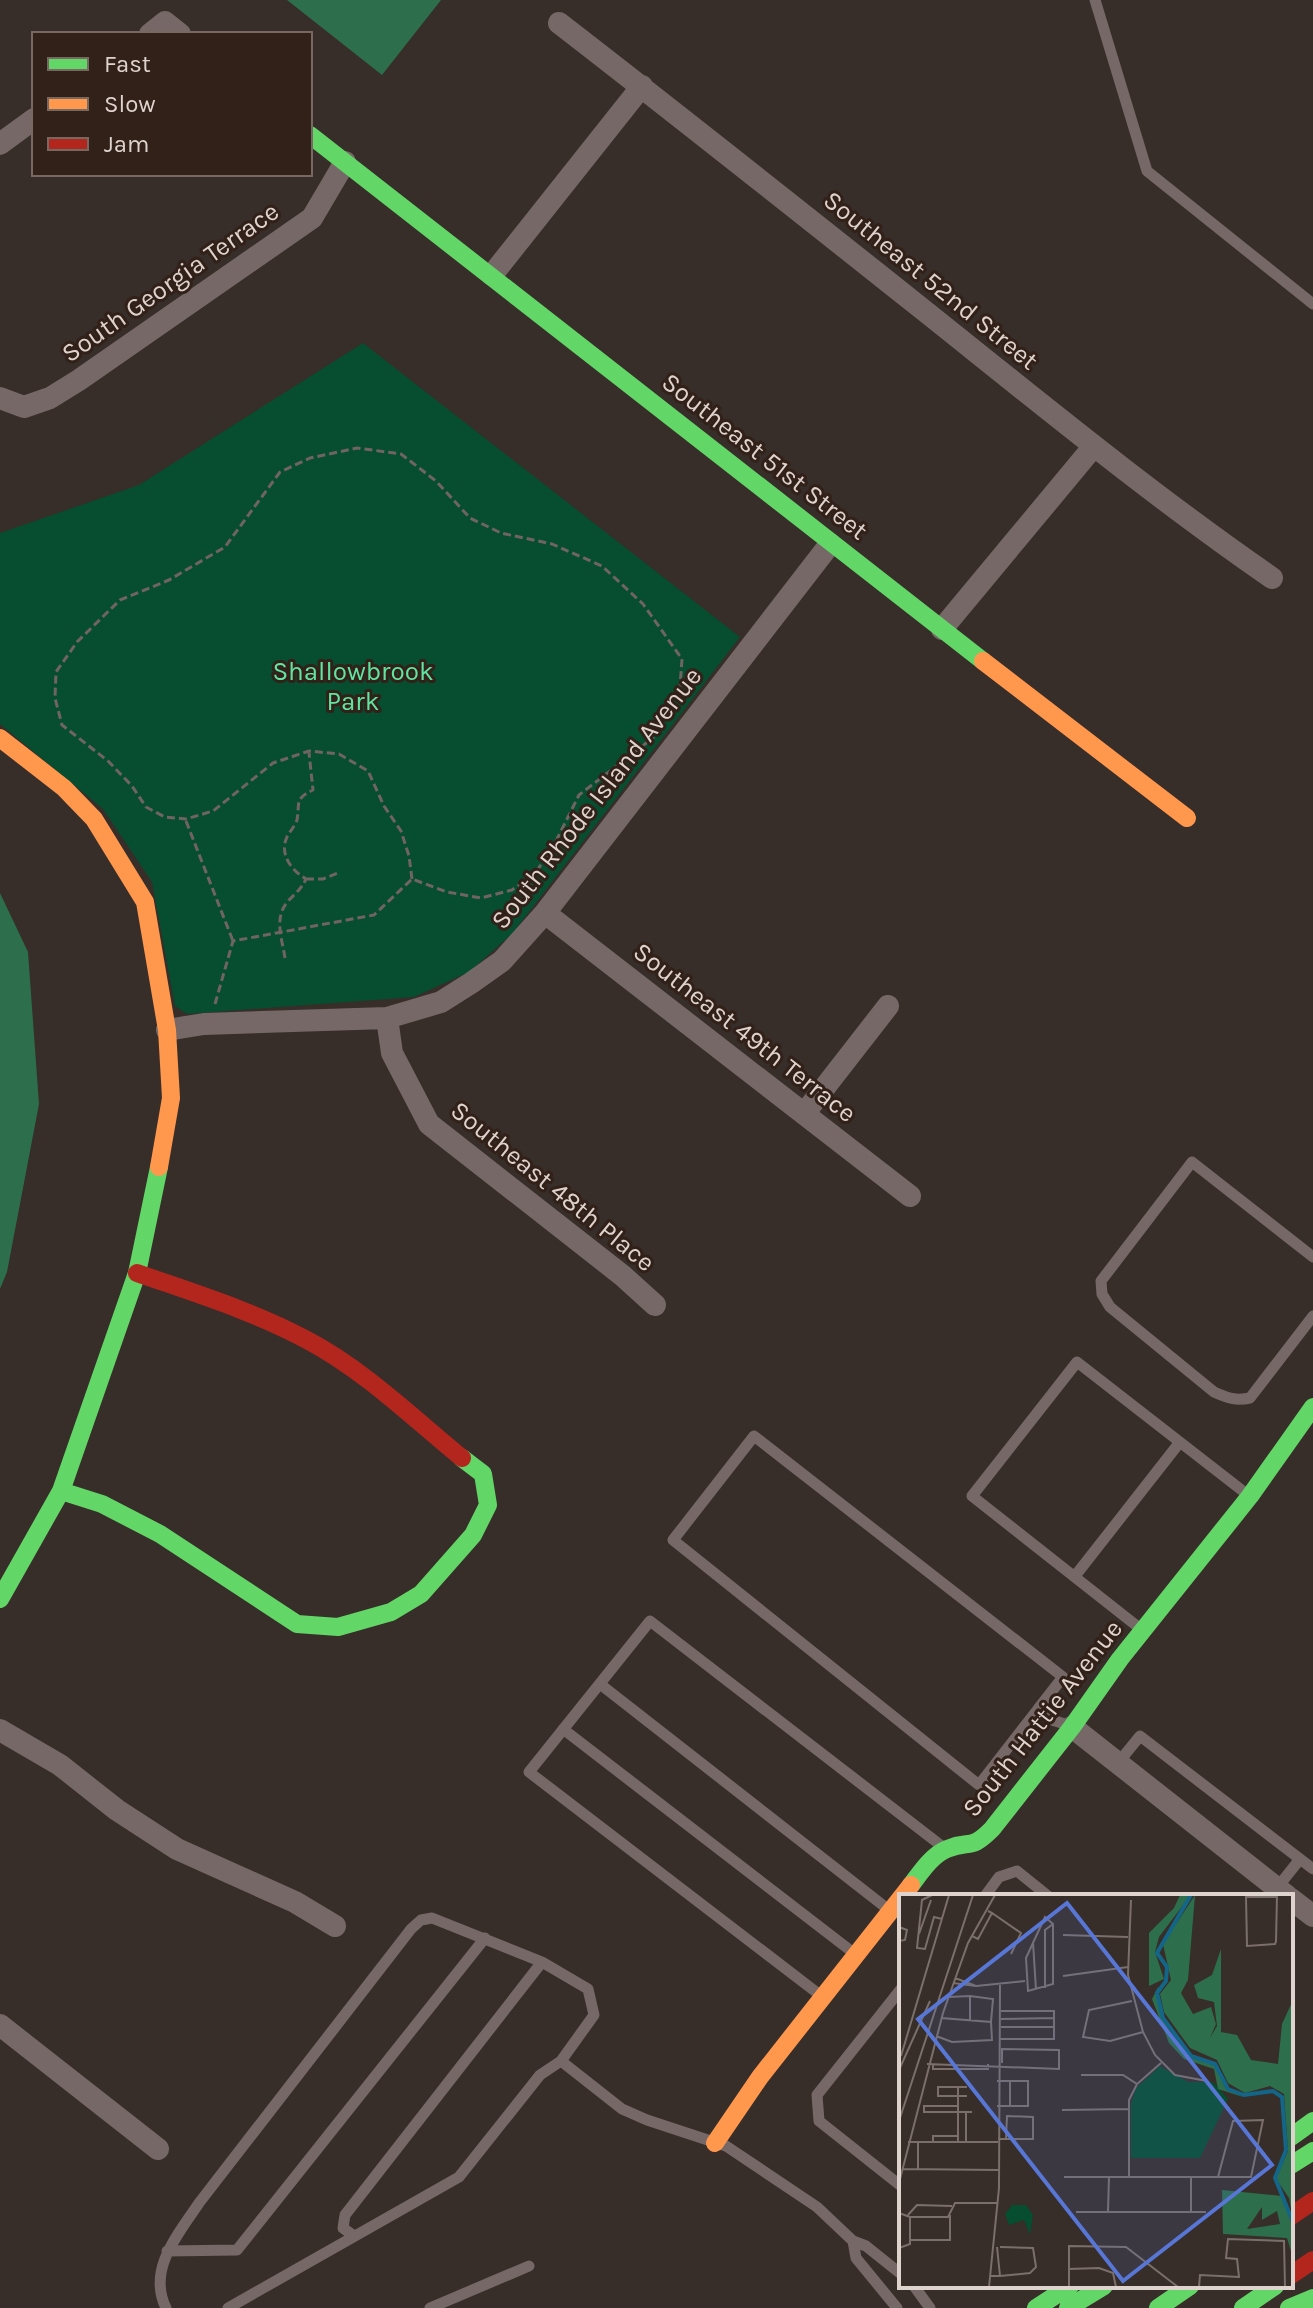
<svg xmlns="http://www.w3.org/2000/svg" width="1313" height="2308" font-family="Karla,sans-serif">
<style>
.green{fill:#074d30}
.forest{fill:#2d6e4c}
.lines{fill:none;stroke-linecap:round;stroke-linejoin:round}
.path{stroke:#706463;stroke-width:3;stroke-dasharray:8 4;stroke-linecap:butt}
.lane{stroke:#766866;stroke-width:11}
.street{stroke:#766866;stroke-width:22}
.fast{stroke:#63d668;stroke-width:18}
.slow{stroke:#ff974d;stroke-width:18}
.jam{stroke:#b3261e;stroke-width:18}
.labels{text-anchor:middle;stroke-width:6;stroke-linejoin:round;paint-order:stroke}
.street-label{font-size:26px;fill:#dfd3ce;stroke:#322119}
.park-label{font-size:26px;fill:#60e4a1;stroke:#322119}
.inset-river{fill:none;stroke:#136688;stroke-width:4}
.inset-road{fill:none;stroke:#7a6f6b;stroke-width:2}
.view{fill:#5776d5;fill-opacity:0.15;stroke:#5776d5;stroke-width:4}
.inset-edge{fill:none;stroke:#dfd3ce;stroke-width:4}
</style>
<rect width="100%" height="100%" fill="#372d29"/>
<!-- green -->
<path class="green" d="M363 343 740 637 512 934 469 972 414 997 187 1014 175 1006 152 882 103 809 0 724V533L139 485Z"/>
<!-- forest -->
<path class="forest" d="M287 0H441L382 75Z
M0 893 28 952 39 1104 7 1272 0 1289Z"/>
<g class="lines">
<!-- path -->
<path class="path" d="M186 821 233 941
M306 879H323L338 873
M412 879 409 856 401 831 384 806 368 771 339 754 309 751 273 763 213 811 186 819 165 817 146 807 132 786 108 761 62 725 55 698 56 672 77 642 120 600 169 580 225 547 280 472 310 458 357 448 401 454 436 481 470 518 501 533 552 544 602 566 643 604 682 659 679 701 675 709
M525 881 537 891
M285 958C282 938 273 917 289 900 297 892 301 889 306 879 291 870 279 854 287 837 290 831 295 826 297 820 300 803 294 799 313 790L309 753
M215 1004 233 941 374 915 412 879 447 892 481 898 512 890 535 874 557 839 579 795 654 737"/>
<!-- lane -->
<path class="lane" d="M1095 0 1147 171 1313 304
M1313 1257 1192 1162 1101 1281 1102 1294 1110 1307 1214 1392C1227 1398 1236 1401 1250 1398L1313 1316
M1075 1576 1180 1442
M1142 1630 972 1496 1077 1362 1248 1495
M600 1684 889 1910
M1038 1709 979 1785 673 1540 754 1436 1063 1677 1038 1709 1052 1720 1068 1725
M563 1729 855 1954
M1118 1763 1140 1736 1313 1869
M1277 1888 1300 1859
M985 1896 999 1877 1017 1871 1048 1896
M901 1989 817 2095 819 2121 901 2186
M820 1995 529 1772 650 1621 943 1847
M561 2061 622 2109 647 2120 726 2146 817 2207 853 2241
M354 2236 343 2228 345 2215 542 1962
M167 2251 237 2250 485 1938
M914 2286 930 2308
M166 2308C147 2269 178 2235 199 2203L411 1929 421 1920 432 1918 542 1962 588 1989 594 2015 561 2061 540 2075 459 2177 228 2308
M430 2308 529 2266
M897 2308 856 2258 853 2241 866 2246 901 2274"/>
<!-- street -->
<path class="street" d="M559 23C682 118 804 215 926 312 1040 403 1152 495 1272 578
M150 34 165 22 180 34
M0 144 34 119
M492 275 642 86
M0 398 24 407 50 398 79 380 312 218 345 162
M942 629 1094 446
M545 913 910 1196
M387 1018 392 1053 429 1124 623 1276 655 1305
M167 1030 204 1024 387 1018 441 1002 471 983 502 961 545 913 830 544
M804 1114 888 1006
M1072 1727 1287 1896
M0 1730 60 1765 117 1810 177 1849 295 1902 335 1926
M1291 1899 1313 1916
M0 2025 158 2149"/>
<!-- fast -->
<path class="fast" d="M310 135 983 661
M61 1491 102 1504 160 1534 297 1624 338 1627 391 1612 421 1594 473 1535 488 1505 483 1474 462 1458
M0 1599 61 1491 137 1273 159 1167
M911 1885C921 1872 932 1855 947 1849 971 1839 969 1852 992 1829L1072 1727 1120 1659 1250 1496 1313 1407
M1291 2137 1313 2121
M1291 2165 1313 2151
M1036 2308 1070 2286
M1068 2308 1104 2286
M1158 2308 1190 2286
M1243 2308 1275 2286
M1289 2308 1313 2298"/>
<!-- slow -->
<path class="slow" d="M983 661 1187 818
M0 738 64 788 94 819 145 902 167 1030 171 1098 159 1167
M715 2143 760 2077 911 1885"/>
<!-- jam -->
<path class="jam" d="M137 1273C194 1293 253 1311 307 1340 364 1370 413 1418 462 1458
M1291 2216 1313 2201
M1291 2275 1313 2260"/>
</g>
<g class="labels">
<!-- street labels -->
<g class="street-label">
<text transform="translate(931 280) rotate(39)" y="9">Southeast 52nd Street</text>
<text transform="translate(170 282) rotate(-35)" y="9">South Georgia Terrace</text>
<text transform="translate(765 456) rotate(38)" y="9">Southeast 51st Street</text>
<text transform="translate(596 798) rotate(-52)" y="9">South Rhode Island Avenue</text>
<text transform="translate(745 1032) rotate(38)" y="9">Southeast 49th Terrace</text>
<text transform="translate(553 1186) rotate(39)" y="9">Southeast 48th Place</text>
<text transform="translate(1042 1718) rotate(-52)" y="9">South Hattie Avenue</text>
</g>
<!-- park labels -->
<g class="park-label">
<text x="353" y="680">Shallowbrook<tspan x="353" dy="30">Park</tspan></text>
</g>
</g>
<!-- overview -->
<g transform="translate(899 1894)">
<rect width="394" height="394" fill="#372d29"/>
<path d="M261 172 289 188H314L329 205 301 264H232V210L237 194ZM113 311H127L134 321 131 341 125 326 110 331 106 320Z" fill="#074d30"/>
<path d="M281 1H290L288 6 260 43 256 58 265 85 250 92V39L275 14ZM296 1 289 86 282 99 294 120 312 113 317 130 311 144 318 132 315 108 299 104 295 91 313 81 322 55V138L338 141 352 166 379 170 383 130 394 106V326L390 304 377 285 389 257 385 200 371 192 346 199 329 189 318 166 291 154 265 118 261 100 272 86 264 50ZM259 93 263 124 279 151 292 163 315 170 327 195 344 203 319 195 315 175 285 165 270 149 253 105ZM323 296 383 302 394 333V364L388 344 324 340ZM363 313V326L378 317 381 330 348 335Z" fill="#2d6e4c" fill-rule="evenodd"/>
<path class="inset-river" d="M292 1 258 59 268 73 267 87 258 99 264 124 292 162 316 170 329 195 345 201 374 197 383 203 387 256 376 284 394 328"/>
<path class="inset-road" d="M33 1 23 6 18 54 26 55 35 23 43 25M378 3H347L348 52 376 50 377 47 378 1M232 6 229 81 244 138 256 161 276 181 308 187M93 19 122 39 112 60M146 23 154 30V90L129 97 127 64ZM0 33 8 36 6 46 0 47M20 40 32 6M164 41 229 43M73 42 79 45 93 19 89 17M134 48 137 96M164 82 229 73M54 89 77 92 56 84M77 92 126 87M146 94V36L154 30M71 102 94 105 92 128M49 103 71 102V126M233 107 190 116 184 143 211 147 244 138M102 125 155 124M102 133H155M37 142 53 148 93 146 92 128 42 124M101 145H155V117H102M2 162 50 1M28 170 160 175V156L103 155V169M34 170V175H89V170M0 176 31 107M182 181H224L238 190M68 202H39V193H68M24 212H59M25 212V218H73M98 212H129V187H98M111 212V187M163 216 230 215M0 227 74 1M99 245H134V223L108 222 107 245M9 248H59V193M34 248V242H59M59 248H99M67 248V218M4 275 100 276M19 275V248M165 283H352L364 226 334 227 319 283M230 283V206L238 190 262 169M0 289 44 119 69 49 96 1M209 317 210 283M177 318H307M292 318V283M0 319 11 323V350L0 354M9 321 18 311 53 312M11 323H49L56 309H99M11 346H51V321M101 353 134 354 137 373 131 379 101 382M170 375V352L227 353 279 393M91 382H101L98 353M32 393H130M90 393 100 294 101 91M170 393V375L200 374 214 379 217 393M300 393 301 381 340 383 338 365 327 364 329 345 385 347 386 393"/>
<path class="view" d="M168 9 373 271 224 387 19 125Z"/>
<rect width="394" height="394" class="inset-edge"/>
</g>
<!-- legend -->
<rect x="32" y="32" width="280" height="144" fill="#322119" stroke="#776861" stroke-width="2"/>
<rect x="48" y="58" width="40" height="12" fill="#63d668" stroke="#776861" stroke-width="2"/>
<text x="104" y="72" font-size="24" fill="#dfd3ce">Fast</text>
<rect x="48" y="98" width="40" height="12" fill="#ff974d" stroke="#776861" stroke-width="2"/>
<text x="104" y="112" font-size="24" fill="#dfd3ce">Slow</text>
<rect x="48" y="138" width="40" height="12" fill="#b3261e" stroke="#776861" stroke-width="2"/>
<text x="104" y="152" font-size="24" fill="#dfd3ce">Jam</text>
</svg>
